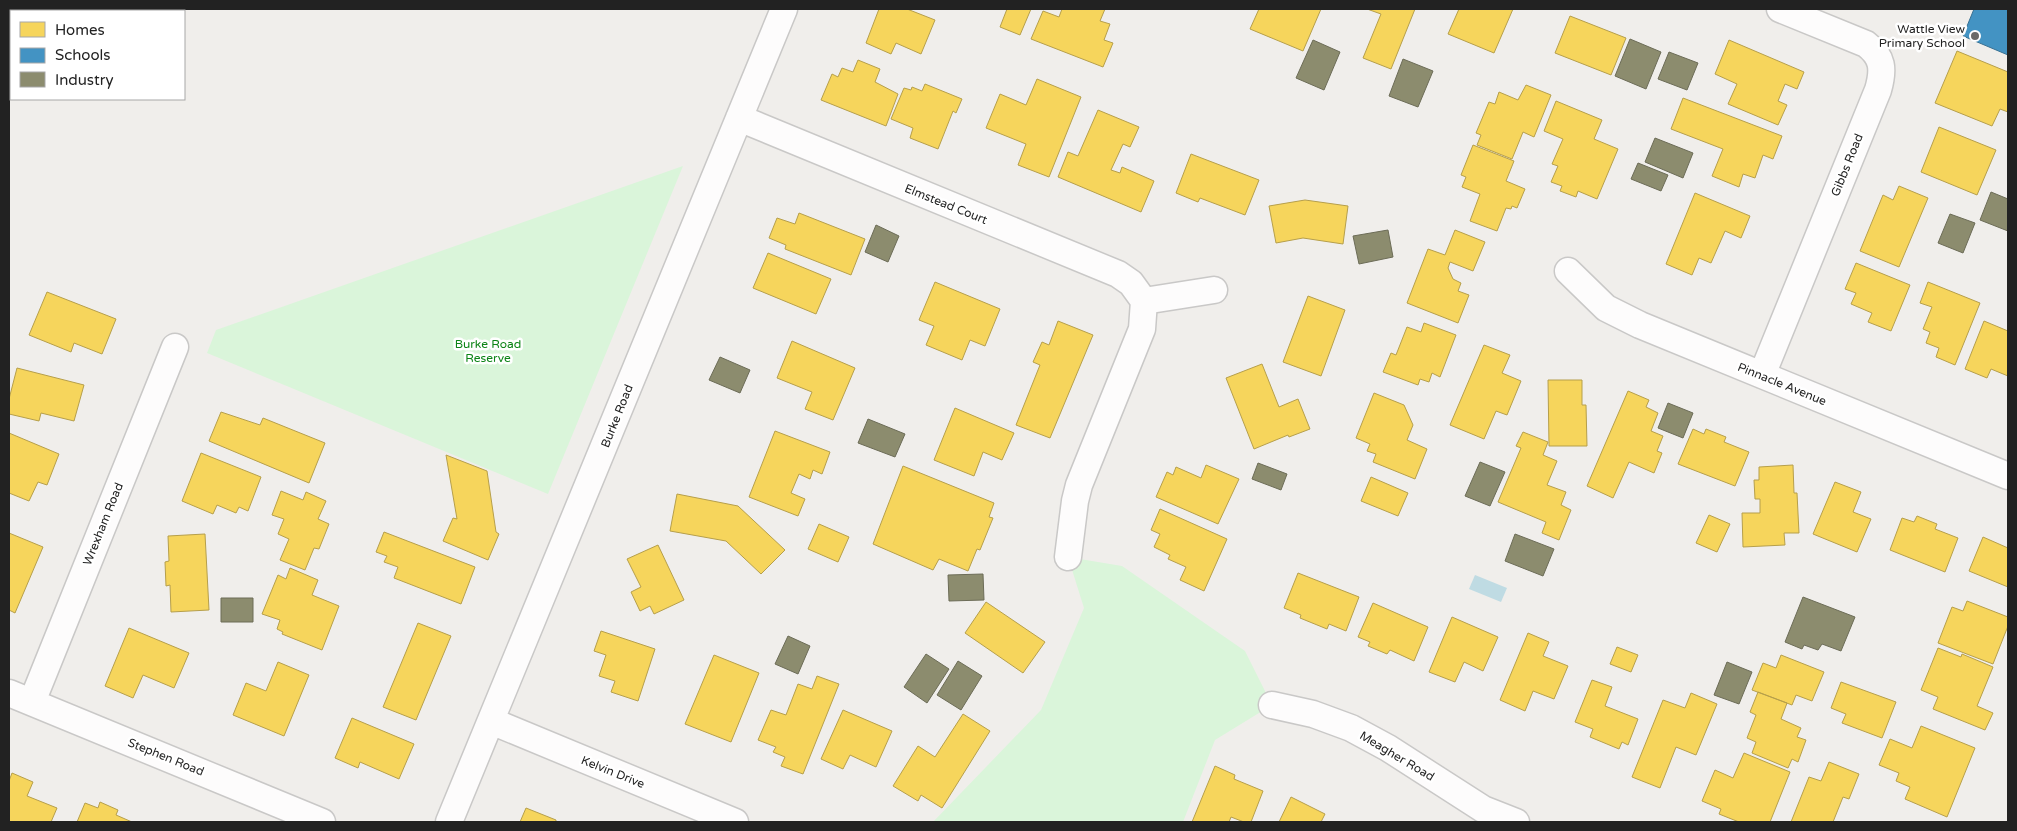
<svg xmlns="http://www.w3.org/2000/svg" width="2017" height="831" font-family="'Varela Round',sans-serif">
<style>
.park{fill:#daf5da}
.water{fill:#bfdbe3}
.homes{fill:#f6d55c;stroke:#b69f4b}
.schools{fill:#4393c3;stroke:#397193}
.industry{fill:#8c8c6e;stroke:#6c6c57}
.lines{fill:none;stroke-linecap:round;stroke-linejoin:round}
.street-casing{stroke:#c9c8c7;stroke-width:29}
.street{stroke:#fdfcfc;stroke-width:26}
.poi-dot{fill:#6a6968;stroke:#fff;stroke-width:2}
.labels{text-anchor:middle;stroke-width:5;stroke-linejoin:round;paint-order:stroke}
.poi-label{font-size:12px;fill:#222;stroke:#fff;text-anchor:end}
.street-label{font-size:12px;fill:#222;stroke:#fff}
.park-label{font-size:12px;fill:#0c8416;stroke:#fff}
</style>
<rect width="100%" height="100%" fill="#f0eeeb"/>
<!-- park -->
<path class="park" d="M683 166 548 494 207 353 216 330Z
M1068 557 1122 566 1245 651 1272 705 1215 740 1183 822H933L1041 710 1084 608Z"/>
<!-- water -->
<path class="water" d="M1475 575 1507 588 1501 602 1469 589Z"/>
<!-- homes -->
<path class="homes" d="M879 9H907L935 20 921 54 896 43 891 54 866 43Z
M1007 9H1031L1020 35 1000 27Z
M1062 9H1105L1100 21 1110 24 1104 40 1113 43 1103 67 1031 39 1043 11 1059 17Z
M1259 9H1321L1303 51 1250 29Z
M1367 9H1415L1391 69 1363 58 1381 14Z
M1459 9H1513L1494 53 1448 34Z
M1570 16 1626 38 1611 75 1555 53Z
M1729 40 1804 72 1797 89 1785 84 1778 101 1787 105 1778 125 1728 104 1737 84 1715 74Z
M1957 51 2008 72V112L2000 109 1992 126 1935 103Z
M858 60 880 69 875 82 898 94 886 126 821 100 832 74 838 77 842 68 853 72Z
M1037 79 1081 97 1049 177 1018 165 1026 144 986 128 1000 94 1026 105Z
M925 84 962 99 956 113 953 111 938 149 910 138 913 128 891 119 904 88 911 90 912 87 922 91Z
M1526 85 1551 95 1534 137 1523 132 1512 159 1477 145 1481 135 1476 133 1489 102 1495 104 1499 92 1518 100Z
M1683 98 1782 136 1773 159 1763 155 1755 178 1743 174 1739 187 1712 176 1723 149 1671 129Z
M1556 101 1602 120 1594 139 1618 149 1597 199 1578 191 1576 197 1560 191 1562 186 1551 182 1558 166 1552 164 1563 139 1544 131Z
M1098 110 1139 127 1130 147 1123 144 1111 170 1120 173 1122 167 1154 181 1141 212 1058 177 1068 152 1078 156Z
M1939 127 1996 150 1977 195 1921 172Z
M1473 145 1514 161 1506 181 1525 189 1517 208 1512 206 1511 209 1506 208 1497 231 1470 221 1480 194 1462 187 1466 177 1461 175Z
M1191 154 1259 180 1245 215 1200 198 1198 202 1176 193Z
M1899 186 1928 198 1899 267 1860 251 1883 195 1893 200Z
M1695 193 1750 216 1741 238 1725 231 1711 263 1699 258 1692 275 1666 264Z
M1305 200 1348 206 1343 244 1303 238 1276 243 1269 206Z
M799 213 865 239 851 275 785 249 786 245 769 238 777 218 795 224Z
M1455 230 1485 242 1473 271 1450 262 1448 268 1453 279 1461 283 1458 291 1469 295 1458 323 1407 303 1428 249 1445 255Z
M768 253 831 279 816 314 753 288Z
M1856 263 1910 285 1891 331 1868 322 1872 313 1851 304 1856 293 1845 289Z
M935 282 1000 309 985 346 970 340 962 360 926 345 934 326 919 320Z
M1928 282 1980 303 1955 365 1936 357 1939 348 1926 343 1930 332 1923 329 1932 307 1920 303Z
M47 292 116 319 102 354 74 343 71 352 29 335Z
M1308 296 1345 310 1321 376 1283 362Z
M1058 321 1093 335 1050 438 1016 425 1040 365 1033 362 1042 342 1049 345Z
M1984 321 2008 331V376L1991 369 1987 378 1965 369Z
M1424 323 1456 335 1440 377 1432 373 1429 382 1420 379 1418 385 1383 372 1391 353 1396 355 1407 327 1421 332Z
M792 341 855 368 833 420 805 409 812 392 777 378Z
M1484 345 1510 355 1502 373 1521 381 1507 415 1496 411 1484 439 1450 425Z
M1262 364 1279 407 1298 399 1310 429 1289 437 1288 435 1254 449 1226 378Z
M17 368 84 385 74 421 41 413 39 421 9 414V399Z
M1548 380H1582V405H1586L1587 446H1549Z
M1628 391 1649 400 1646 407 1658 413 1651 431 1663 436 1657 451 1662 453 1654 473 1629 462 1613 498 1587 486Z
M1374 393 1404 405 1413 425 1407 440 1427 449 1415 479 1373 462 1376 454 1367 451 1370 444 1356 438Z
M955 408 1014 433 1002 460 983 452 974 476 934 460Z
M221 412 260 425 263 418 325 443 309 483 209 441Z
M1693 429 1704 434 1706 429 1726 437 1724 442 1749 452 1735 486 1678 464Z
M775 431 830 452 822 474 813 470 810 479 799 474 791 493 805 499 798 516 749 497Z
M1523 432 1548 442 1543 455 1557 461 1547 485 1566 492 1561 505 1571 510 1559 540 1542 533 1546 522 1498 502 1521 448 1516 446Z
M9 433 59 454 47 485 38 482 29 501 9 493Z
M201 453 261 477 248 511 239 507 236 513 217 505 213 514 182 501Z
M446 455 487 471 496 532 499 534 488 560 443 541 453 518 457 519Z
M1206 465 1239 479 1218 524 1156 497 1167 472 1173 475 1176 467 1201 478Z
M1793 465 1794 493H1797L1799 533H1784L1785 545 1743 547 1742 513H1760V499H1755L1754 480H1759V467Z
M903 466 994 503 989 517 993 518 980 550 977 549 968 571 939 559 933 570 873 544Z
M1371 477 1408 493 1398 516 1361 501Z
M1835 482 1861 492 1853 512 1871 519 1857 552 1813 534Z
M281 491 303 500 306 492 326 501 318 519 329 524 319 549 314 548 305 570 280 560 289 539 278 534 284 519 272 515Z
M677 494 738 506 785 550 761 574 726 541 670 531Z
M1160 509 1227 539 1204 591 1180 580 1186 567 1168 559 1170 555 1154 547 1160 534 1151 530Z
M1709 515 1730 524 1717 552 1696 543Z
M1917 516 1937 524 1935 529 1958 538 1945 572 1890 550 1902 518 1914 522Z
M819 524 849 537 838 562 808 549Z
M384 532 475 567 461 604 394 578 398 567 384 562 387 556 376 552Z
M9 533 43 547 15 613 9 610Z
M205 534 209 610 171 612 170 585 166 586 165 562 169 561 168 536Z
M1983 537 2008 548V587L1969 571Z
M658 545 684 600 654 614 650 606 640 611 631 592 641 587 627 559Z
M290 568 318 580 312 595 339 606 322 650 282 634 283 632 277 629 280 620 262 614 278 575 286 579Z
M1298 573 1359 597 1346 631 1329 624 1327 629 1300 618 1301 615 1284 608Z
M1967 601 2008 617V626L1993 664 1938 643 1952 607 1963 611Z
M986 602 1045 642 1023 673 965 633Z
M1373 603 1428 627 1414 661 1390 650 1387 654 1368 646 1370 642 1358 637Z
M1452 617 1498 637 1483 671 1464 662 1455 682 1429 672Z
M418 623 451 636 416 720 383 707Z
M129 628 189 653 174 688 143 675 133 698 105 686Z
M601 631 655 649 638 701 611 692 615 681 599 676 606 655 594 651Z
M1528 633 1549 642 1543 656 1568 666 1554 699 1533 691 1525 711 1500 700Z
M1617 647 1638 655 1631 672 1610 664Z
M1938 648 1961 657 1962 654 1993 667 1977 706 1993 713 1985 730 1933 709 1938 697 1921 690Z
M714 655 759 673 731 742 685 724Z
M1781 655 1824 672 1812 701 1796 695 1792 705 1752 690 1763 663 1776 668Z
M278 662 309 675 284 736 233 715 246 683 266 691Z
M817 676 839 684 803 774 781 766 785 757 773 752 776 747 758 740 771 710 786 715 798 684 812 689Z
M1592 680 1612 687 1605 706 1638 719 1628 745 1622 742 1619 749 1590 737 1593 729 1575 722Z
M1841 682 1896 702 1882 738 1842 723 1846 714 1831 708Z
M1758 692 1787 703 1781 719 1801 728 1797 737 1806 740 1798 762 1792 759 1788 768 1752 753 1756 742 1747 738 1756 715 1750 712Z
M1691 693 1717 704 1696 755 1676 747 1660 788 1632 777 1663 700 1685 708Z
M843 710 892 731 876 767 850 755 843 769 821 759Z
M963 714 990 731 942 808 921 795 918 801 893 786 918 746 935 757Z
M352 718 414 744 399 779 360 762 358 768 335 758Z
M1921 726 1975 748 1947 817 1905 799 1910 787 1896 781 1899 773 1879 765 1890 739 1912 748Z
M1744 753 1790 772 1770 822H1739L1719 814 1721 809 1702 801 1715 770 1733 778Z
M1829 762 1859 774 1849 799 1843 797 1833 822H1791L1809 777 1821 781Z
M1215 766 1235 775 1234 779 1263 791 1251 822H1244L1231 817 1229 822H1192Z
M12 773 33 782 27 796 57 808 51 822H9V781Z
M1291 797 1325 814 1321 822H1279Z
M100 802 118 810 116 815 132 822H77L85 803 98 808Z
M526 808 556 820V822H520Z"/>
<!-- schools -->
<path class="schools" d="M1974 9H2008V55L1963 36Z"/>
<!-- industry -->
<path class="industry" d="M1630 39 1661 52 1646 89 1615 76Z
M1313 40 1340 52 1324 90 1296 78Z
M1669 52 1698 63 1687 90 1658 79Z
M1403 59 1433 71 1418 107 1389 96Z
M1655 138 1693 153 1683 178 1645 162Z
M1638 163 1668 175 1661 191 1631 179Z
M1991 192 2008 199V231L1980 220Z
M1950 214 1975 223 1963 253 1938 243Z
M876 225 899 236 888 262 865 252Z
M1388 230 1393 257 1359 264 1353 236Z
M720 357 750 370 740 393 709 380Z
M1668 403 1693 413 1683 438 1658 428Z
M868 419 905 434 895 457 858 443Z
M1480 462 1505 472 1490 506 1465 496Z
M1258 463 1287 474 1281 490 1252 479Z
M1515 534 1554 549 1543 576 1505 561Z
M983 574 984 600 949 601 948 575Z
M1803 597 1855 617 1841 651 1822 644 1818 650 1804 645 1802 649 1785 642Z
M221 598H253V622H221Z
M788 636 810 646 798 674 775 664Z
M926 654 949 669 927 703 904 687Z
M958 661 982 676 961 710 937 695Z
M1727 662 1752 672 1739 704 1714 695Z"/>
<g class="lines">
<!-- street casing -->
<g class="street-casing">
<path id="street" d="M739 118 1118 274 1131 283 1144 301 1142 329 1079 485 1075 501 1068 557
M1568 271 1606 308 1640 325 2008 476
M1144 301 1214 290
M1762 375 1878 90C1884 69 1883 57 1866 44L1780 9
M9 693 322 822
M32 702 175 347
M1272 705 1313 714 1351 728 1388 748 1483 809 1516 822
M491 721 735 822
M449 822 784 9"/>
</g>
<!-- street -->
<use href="#street" class="street"/>
</g>
<!-- markers -->
<circle class="poi-dot" cx="1975" cy="36" r="5"/>
<g class="labels">
<!-- poi labels -->
<g class="poi-label">
<text x="1965" y="33">Wattle View<tspan x="1965" dy="14">Primary School</tspan></text>
</g>
<!-- street labels -->
<g class="street-label">
<text transform="translate(1847 165) rotate(-68)" y="4">Gibbs Road</text>
<text transform="translate(946 204) rotate(22)" y="4">Elmstead Court</text>
<text transform="translate(1782 384) rotate(22)" y="4">Pinnacle Avenue</text>
<text transform="translate(617 416) rotate(-68)" y="4">Burke Road</text>
<text transform="translate(103 524) rotate(-68)" y="4">Wrexham Road</text>
<text transform="translate(1397 756) rotate(31)" y="4">Meagher Road</text>
<text transform="translate(166 757) rotate(22)" y="4">Stephen Road</text>
<text transform="translate(613 772) rotate(22)" y="4">Kelvin Drive</text>
</g>
<!-- park labels -->
<g class="park-label">
<text x="488" y="348">Burke Road<tspan x="488" dy="14">Reserve</tspan></text>
</g>
</g>
<!-- border -->
<rect width="2017" height="831" fill="none" stroke="#222222" stroke-width="20"/>
<!-- legend -->
<rect x="10" y="10" width="175" height="90" fill="#ffffff" stroke="#a7a7a7"/>
<rect x="20" y="22" width="25" height="15" fill="#f6d55c" stroke="#a7a7a7"/>
<text x="55" y="35" font-size="15" fill="#222222">Homes</text>
<rect x="20" y="48" width="25" height="15" fill="#4393c3" stroke="#a7a7a7"/>
<text x="55" y="60" font-size="15" fill="#222222">Schools</text>
<rect x="20" y="72" width="25" height="15" fill="#8c8c6e" stroke="#a7a7a7"/>
<text x="55" y="85" font-size="15" fill="#222222">Industry</text>
</svg>
